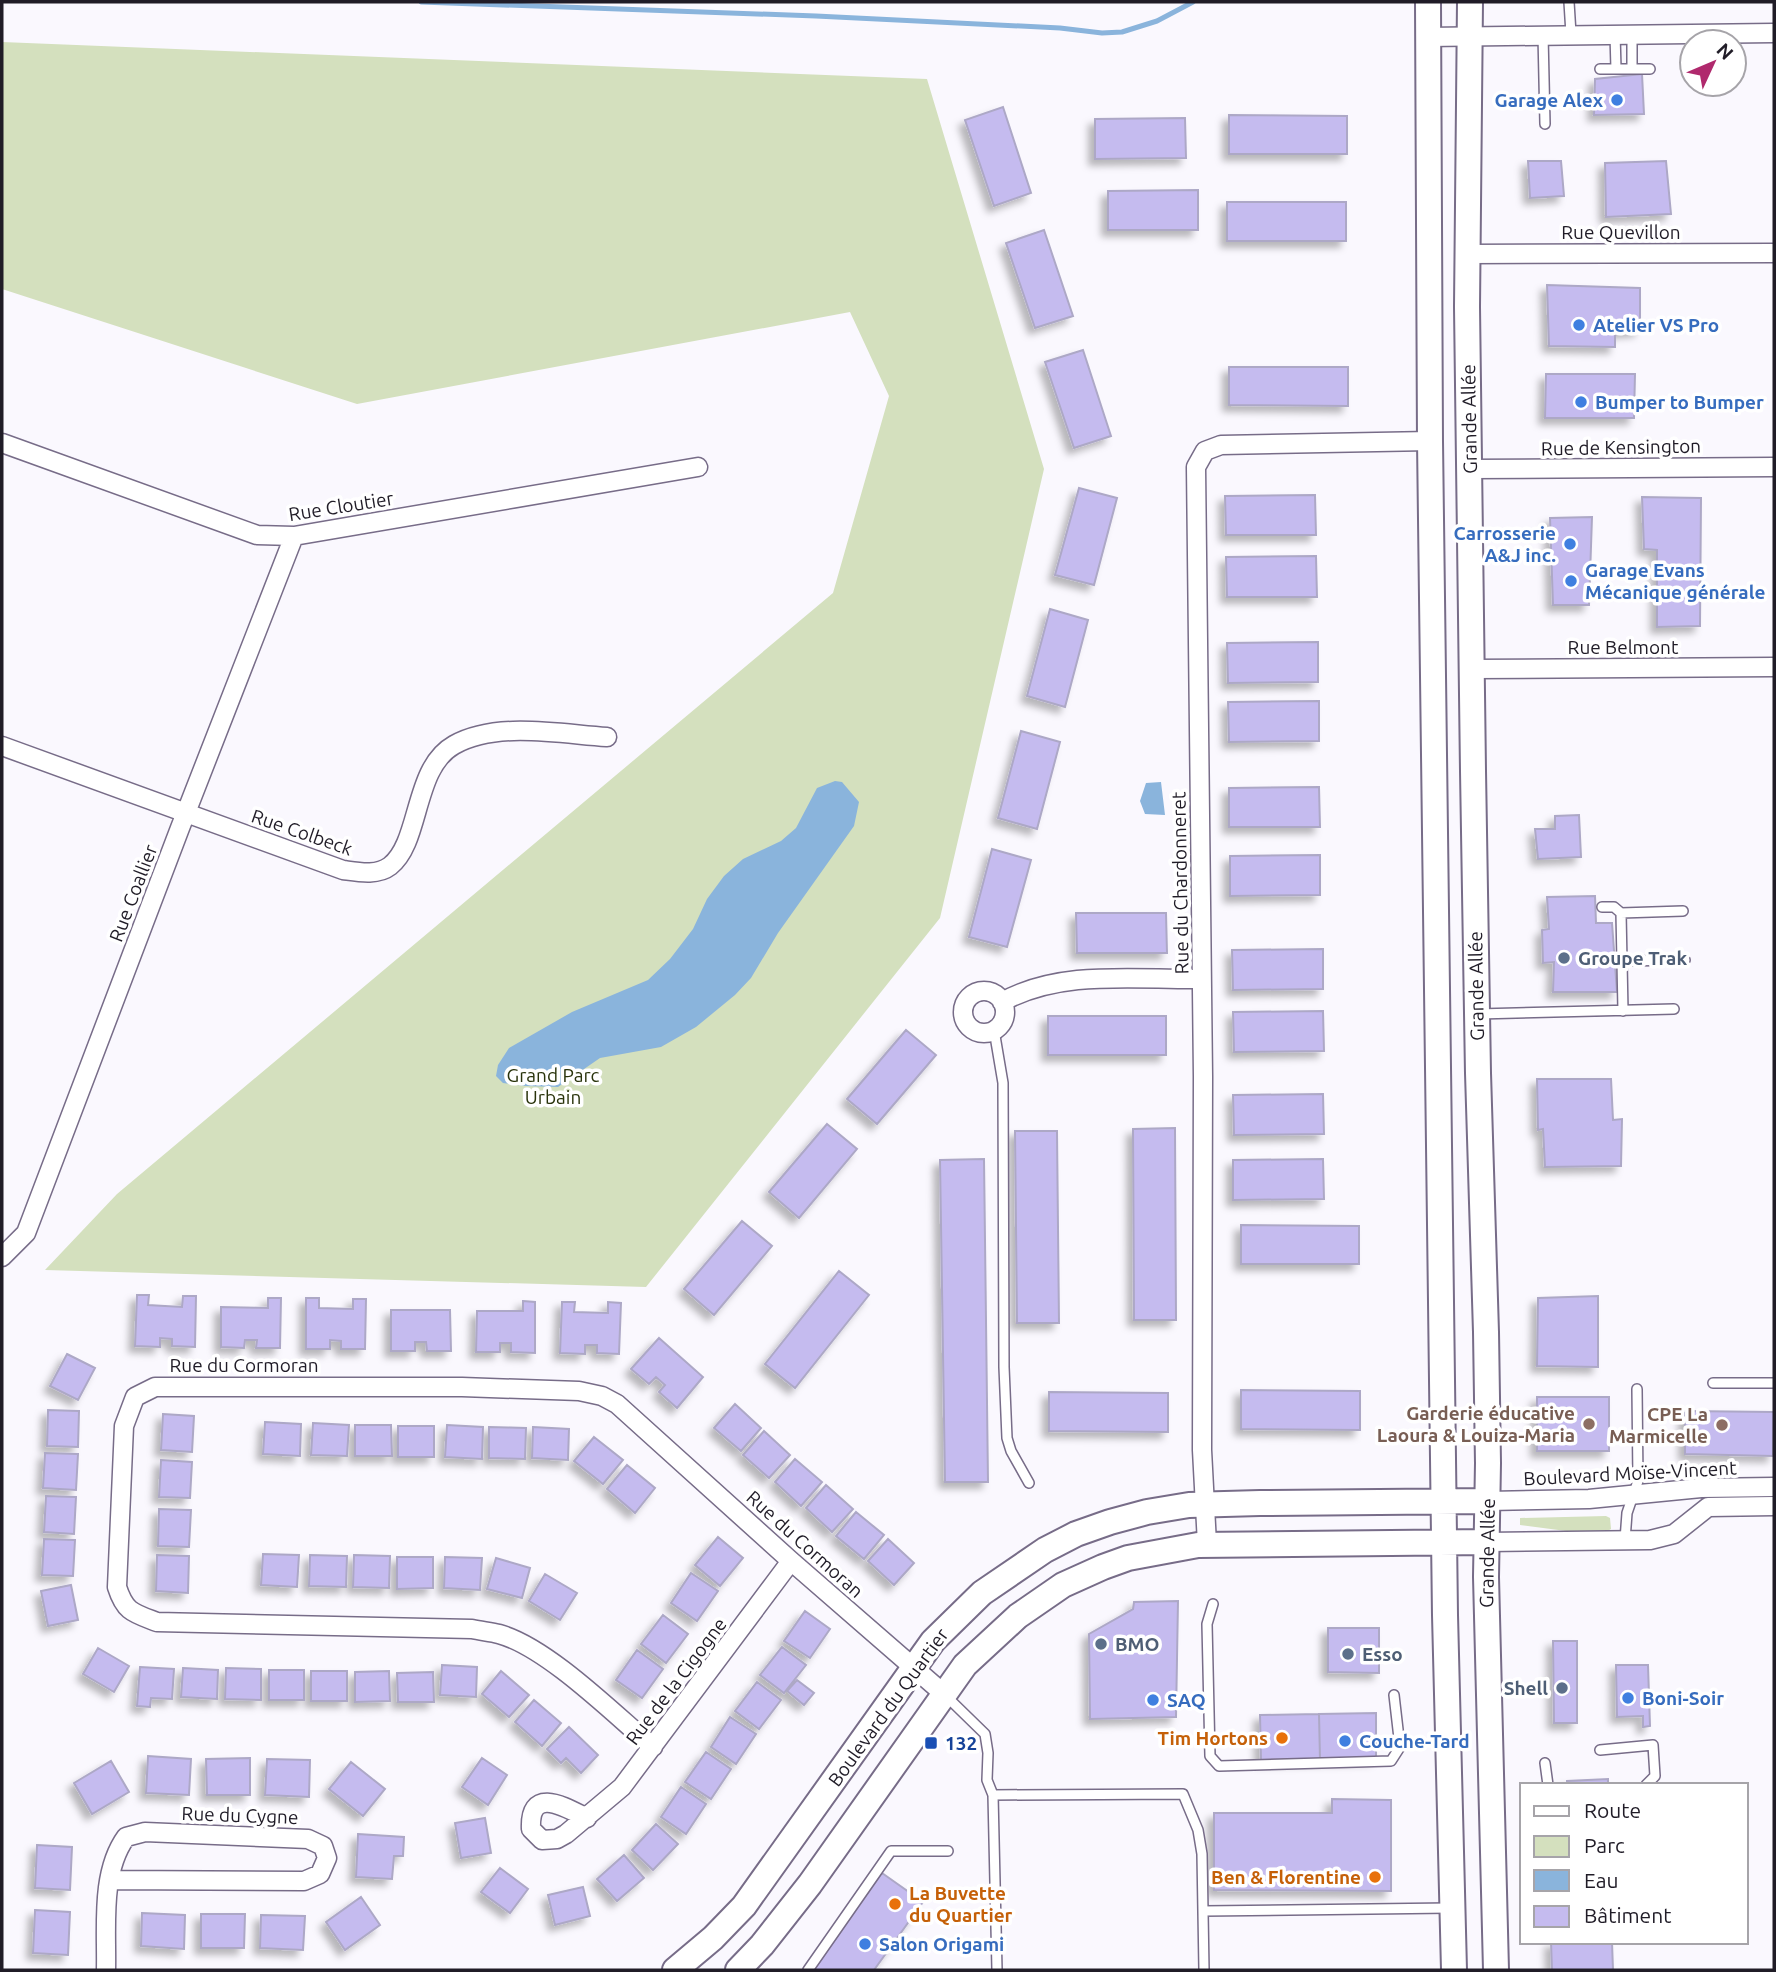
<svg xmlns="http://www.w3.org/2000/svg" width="1776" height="1972" font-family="Ubuntu,sans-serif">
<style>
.green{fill:#d4e0be}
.water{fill:#8ab4dc}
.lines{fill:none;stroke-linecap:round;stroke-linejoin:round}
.stream{stroke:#8ab4dc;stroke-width:5}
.building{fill:#c5bbef;stroke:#ada8c6;stroke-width:2;filter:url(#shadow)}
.lane-casing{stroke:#776c88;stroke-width:12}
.street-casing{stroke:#776c88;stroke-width:21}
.secondary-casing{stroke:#776c88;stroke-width:28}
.lane{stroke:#fff;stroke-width:9}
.street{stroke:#fff;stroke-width:18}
.secondary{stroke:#fff;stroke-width:24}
.shop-dot{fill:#3f7fe0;stroke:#fff;stroke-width:2.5}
.service-dot{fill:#5c6f8a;stroke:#fff;stroke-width:2.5}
.education-dot{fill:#8d6e63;stroke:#fff;stroke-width:2.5}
.food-dot{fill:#e8710a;stroke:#fff;stroke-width:2.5}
.transit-dot{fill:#1a4fb4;stroke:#fff;stroke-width:2.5}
.labels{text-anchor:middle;stroke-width:7;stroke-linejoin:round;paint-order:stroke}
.shop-label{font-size:19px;font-weight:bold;fill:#366cbe;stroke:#fff;text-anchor:start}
.street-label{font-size:19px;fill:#201c27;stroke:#fff}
.service-label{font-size:19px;font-weight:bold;fill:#4e5e75;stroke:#fff;text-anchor:start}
.park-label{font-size:19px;fill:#29330b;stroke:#fff}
.education-label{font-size:19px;font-weight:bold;fill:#785e54;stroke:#fff;text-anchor:end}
.food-label{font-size:19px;font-weight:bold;fill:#c56008;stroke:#fff;text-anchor:end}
.transit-label{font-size:19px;font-weight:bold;fill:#164399;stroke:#fff;text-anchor:start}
</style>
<defs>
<filter id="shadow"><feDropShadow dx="-6" dy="6" stdDeviation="3.5" flood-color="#0004"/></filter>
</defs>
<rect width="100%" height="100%" fill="#faf8fe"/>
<!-- green -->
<path class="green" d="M2 42 927 79 1044 469 940 918 646 1287 45 1270 117 1194 833 593 889 396 850 312 357 404 2 289Z
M1606 1516 1610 1518 1611 1529 1606 1532 1566 1531 1520 1525V1518Z"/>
<!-- water -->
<path class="water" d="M835 781 842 782 859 802 854 826 778 933 751 978 735 995 696 1027 661 1047 600 1058 558 1087 526 1086 503 1083 496 1076 498 1065 509 1048 572 1012 648 980 670 959 693 929 707 899 724 876 743 859 781 841 796 828 817 788Z
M1161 782 1165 815 1145 814 1140 801 1146 783Z"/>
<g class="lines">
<!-- stream -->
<path class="stream" d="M421 2 816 16 1060 28 1102 33 1122 32 1157 21 1193 2"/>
</g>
<!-- building -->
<path class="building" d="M1642 74 1644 114 1594 115 1595 79Z
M1003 107 1031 193 994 206 965 120Z
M1229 115 1347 116V154H1229Z
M1185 118 1186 158 1095 159V119Z
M1528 161H1561L1564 196 1530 198Z
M1666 161 1671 214 1606 217 1605 163Z
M1198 190V230H1108V191Z
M1227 202H1346V241H1227Z
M1044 230 1073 316 1035 328 1006 243Z
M1547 285 1640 288V330L1615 332V347L1549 346Z
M1083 350 1111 436 1074 448 1045 362Z
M1229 367H1348V406L1229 405Z
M1546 374H1635L1634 418H1545Z
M1079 488 1117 498 1094 585 1055 575Z
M1315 495 1316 535H1226L1225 496Z
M1642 497 1701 498 1700 626 1657 627V550L1644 549Z
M1592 517 1589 605H1553L1550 518Z
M1316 556 1317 597H1227L1226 557Z
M1050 609 1088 620 1065 707 1027 696Z
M1318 642V682L1228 683 1227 643Z
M1319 701V741L1229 742 1228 702Z
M1021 731 1060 742 1037 829 998 818Z
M1319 787 1320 827H1229V788Z
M1579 815 1581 857 1538 859 1535 829H1555V816Z
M992 849 1031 860 1007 947 969 937Z
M1320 855V895L1230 896V856Z
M1595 896 1596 923H1612L1617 992H1553L1554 962 1543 963 1542 930 1549 929 1547 897Z
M1076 913H1166L1167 953H1077Z
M1323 949V989L1233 990 1232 950Z
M1323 1011 1324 1051 1234 1052 1233 1012Z
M1048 1016H1166V1055H1048Z
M906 1030 936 1055 877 1124 847 1099Z
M1537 1079H1611L1613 1120 1622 1119 1621 1166 1545 1167 1543 1129 1538 1130Z
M1323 1094 1324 1134 1234 1135 1233 1095Z
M827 1124 857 1149 799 1218 769 1192Z
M1175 1128 1176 1320H1134L1133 1129Z
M1015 1131H1057L1059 1323H1017Z
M984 1159 988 1482H945L940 1160Z
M1323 1159 1324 1199 1233 1200V1160Z
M742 1221 772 1246 714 1315 684 1289Z
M1241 1225 1359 1226V1264H1241Z
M839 1271 869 1295 795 1388 765 1364Z
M137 1295H149L148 1305 182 1307 183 1296H196L195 1347 172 1346V1339L160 1338V1347L135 1346Z
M1598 1296V1367L1537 1366 1538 1298Z
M268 1298H281L280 1348H256L257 1340H245L244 1348 221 1347V1307L268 1308Z
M306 1298H319V1308L353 1309V1299H366L365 1349H341V1341L330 1340V1349H306Z
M523 1301 535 1302V1353L511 1352V1343H500V1352H476L477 1311H523Z
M562 1302H575L574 1312 608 1313V1302L621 1303 619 1354 597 1353V1345H585V1354L560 1353Z
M391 1310H450L451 1351H427L426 1342H415V1351H391Z
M659 1338 703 1377 677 1408 659 1392 665 1385 656 1377 649 1384 631 1369Z
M67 1354 95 1368 78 1400 50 1386Z
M1241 1390 1360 1391V1430L1241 1429Z
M1049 1392 1168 1393V1432L1049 1431Z
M1537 1397H1609V1451H1537Z
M735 1404 761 1428 741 1451 714 1428Z
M48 1410 79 1411 78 1447 47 1446Z
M1685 1411 1774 1412 1773 1456 1685 1454Z
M163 1414 194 1416 192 1452 161 1450Z
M265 1422 301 1424 300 1456 263 1454Z
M313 1423 349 1425 347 1456 311 1455Z
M355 1425H391L392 1456H355Z
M447 1425 483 1427 482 1459 445 1457Z
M398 1426H434V1457H398Z
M489 1427 526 1428 525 1459 489 1458Z
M533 1427 569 1429 568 1460 532 1458Z
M764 1431 790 1455 769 1478 743 1455Z
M594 1437 623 1460 603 1484 574 1461Z
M45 1453 78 1454 76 1490 43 1488Z
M795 1459 822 1482 801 1506 775 1482Z
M161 1460 192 1462 190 1498 159 1497Z
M627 1465 655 1488 635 1513 607 1489Z
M826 1485 853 1509 832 1532 806 1508Z
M46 1496 76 1497 74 1534 44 1532Z
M159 1509 191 1510 189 1547 158 1546Z
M856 1512 884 1535 864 1559 836 1536Z
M718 1537 743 1558 720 1586 695 1565Z
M44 1539 75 1540 73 1576 42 1575Z
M888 1539 914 1563 894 1585 868 1561Z
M263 1554 299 1555 297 1587 261 1585Z
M157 1555 189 1556 188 1593 156 1591Z
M310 1555 347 1556 346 1587 309 1586Z
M354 1555 390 1556 389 1588 353 1587Z
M397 1557H433V1588L397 1589Z
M445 1557 482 1558 480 1590 444 1588Z
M496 1558 530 1568 522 1598 487 1589Z
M691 1573 718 1591 697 1621 671 1603Z
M545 1574 577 1593 560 1620 529 1601Z
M71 1585 78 1620 48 1626 41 1591Z
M1178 1601 1176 1717 1090 1719 1089 1634 1133 1609 1134 1602Z
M805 1611 830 1629 810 1658 784 1641Z
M663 1615 688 1634 666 1663 641 1644Z
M1328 1628H1379V1673L1328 1672Z
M1553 1641H1577V1723H1554Z
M782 1647 806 1665 784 1693 760 1675Z
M98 1648 129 1666 114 1692 83 1674Z
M637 1650 663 1669 642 1698 616 1680Z
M442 1665 477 1667 476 1697 440 1695Z
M1616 1665H1648L1650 1726 1643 1727V1716L1617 1717Z
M140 1667 174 1669 172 1699 151 1698 150 1707 137 1706Z
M183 1668 218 1670 217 1699 181 1697Z
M226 1668 261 1669V1700L225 1699Z
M269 1670H304V1700H269Z
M311 1671H347V1701H311Z
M389 1671 390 1701 355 1702V1672Z
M501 1671 529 1695 509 1717 482 1694Z
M433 1672 434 1702H398L397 1673Z
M797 1680 814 1693 804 1705 787 1691Z
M757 1682 781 1700 759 1729 735 1711Z
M534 1700 561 1723 542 1746 515 1722Z
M1376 1713V1758L1320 1759 1319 1714Z
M1319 1714 1320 1759 1261 1760 1260 1715Z
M730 1717 756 1734 736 1764 711 1747Z
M569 1727 598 1755 581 1773 566 1758 561 1763 547 1749Z
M706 1752 731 1769 711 1799 685 1782Z
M148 1756 191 1759 189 1795 146 1793Z
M250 1758V1795H207L206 1759Z
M482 1758 507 1775 488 1805 462 1787Z
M267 1759 310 1760 309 1797 265 1795Z
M111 1761 129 1792 92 1814 74 1783Z
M351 1762 385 1789 363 1816 329 1789Z
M1608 1779V1785H1567V1781Z
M681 1787 706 1804 686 1834 661 1817Z
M1332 1799 1391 1800V1891L1214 1890V1813H1332Z
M485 1818 491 1853 461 1858 455 1823Z
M656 1824 678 1844 653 1870 632 1850Z
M358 1834 404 1837 403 1856H394L392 1879 356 1877Z
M37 1845 72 1847 70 1890 35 1888Z
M624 1855 644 1878 617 1901 597 1879Z
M500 1868 528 1889 510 1913 481 1892Z
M882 1873 923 1902 874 1970H814Z
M583 1887 590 1916 555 1925 548 1895Z
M361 1897 380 1925 345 1950 326 1922Z
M35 1910 70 1912 68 1955 33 1953Z
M142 1913 185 1915 184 1949 141 1946Z
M201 1914H245L244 1948H201Z
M261 1915 305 1916 303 1950 260 1948Z
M1551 1942H1612L1613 1970H1552Z"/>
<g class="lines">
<!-- lane casing -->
<g class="lane-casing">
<path id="lane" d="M1569 2 1571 34
M1615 34 1616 69
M1632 34V69
M1543 35 1545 124
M1600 69H1650
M1602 907H1614L1621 913 1623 1011
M1621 913 1683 911
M1622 961 1685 960
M1478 1014 1674 1009
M994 1030 1003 1083 1004 1367 1007 1438 1011 1451 1029 1483
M1713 1383H1774
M1625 1540 1627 1513 1638 1481 1637 1389
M1213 1604 1207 1624 1210 1756 1219 1766 1391 1761 1400 1747 1394 1695
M945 1695 985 1734 988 1753 987 1780 993 1795 997 1970
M1600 1750 1653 1745 1655 1776 1646 1785
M1545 1763 1548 1785
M993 1795 1183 1794 1198 1830 1202 1854 1204 1970
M1204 1911 1450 1908
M808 1970 891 1851H948"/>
</g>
<!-- street casing -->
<g class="street-casing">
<path id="street" d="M1427 37 1774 33
M1469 254 1774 253
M2 443 257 535 294 536 698 467
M1469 469 1774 467
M1472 669 1774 667
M2 746 343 870C358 872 377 876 390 866 421 842 413 768 454 745 497 721 560 734 607 737
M963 1012a21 21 0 1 1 42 0a21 21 0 1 1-42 0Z
M1002 1002C1061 969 1136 980 1201 979
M2 1257 26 1233 180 828 294 536
M1488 1501 1589 1499 1701 1488 1774 1487
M1487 1542 1650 1540 1674 1534 1708 1507 1774 1506
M1207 1544 1202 1450 1203 1077 1196 467 1205 451 1221 445 1430 441
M653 1747C614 1714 547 1647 499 1634 491 1632 481 1631 472 1629L157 1622C133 1613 125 1612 117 1587L124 1426 135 1397 155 1387H462L579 1391 602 1396 617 1404 791 1561 944 1694
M587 1818C565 1807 529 1785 531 1829L542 1840 557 1839 566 1834 622 1787 791 1561
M106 1970C107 1928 100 1873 126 1837L145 1832 308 1839 323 1846 327 1858 320 1874 304 1881 109 1880"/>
</g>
<!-- secondary casing -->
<g class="secondary-casing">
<path id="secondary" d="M1428 2 1430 441 1445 1615 1454 1970
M1470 2 1467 307 1473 771 1478 1073 1486 1332 1488 1463 1486 1577 1496 1970
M675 1970 713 1938 744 1906 933 1641 982 1593 1045 1550 1076 1534 1110 1522 1147 1512 1189 1505 1260 1503 1488 1501
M738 1970 762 1945 810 1884 965 1665 1018 1616 1063 1585 1103 1567 1128 1558 1198 1545 1487 1542"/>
</g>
<!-- lane -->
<use href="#lane" class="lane"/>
<!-- street -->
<use href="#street" class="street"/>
<!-- secondary -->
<use href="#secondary" class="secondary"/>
</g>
<!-- markers -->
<g class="shop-dot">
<circle cx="1617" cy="100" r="7"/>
<circle cx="1579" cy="325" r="7"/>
<circle cx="1581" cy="402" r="7"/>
<circle cx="1570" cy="544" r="7"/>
<circle cx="1571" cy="581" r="7"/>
<circle cx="1628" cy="1698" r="7"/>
<circle cx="1153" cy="1700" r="7"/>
<circle cx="1345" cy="1741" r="7"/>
<circle cx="865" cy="1944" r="7"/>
</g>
<g class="service-dot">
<circle cx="1564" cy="958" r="7"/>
<circle cx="1101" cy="1644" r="7"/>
<circle cx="1348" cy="1654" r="7"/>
<circle cx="1562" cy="1688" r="7"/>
</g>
<g class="education-dot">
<circle cx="1589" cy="1424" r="7"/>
<circle cx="1722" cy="1425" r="7"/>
</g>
<g class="food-dot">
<circle cx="1282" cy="1738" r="7"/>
<circle cx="1375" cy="1877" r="7"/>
<circle cx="895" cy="1904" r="7"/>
</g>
<rect class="transit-dot" x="924" y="1736" width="14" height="14" rx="3.5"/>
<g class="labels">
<!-- shop labels -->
<g class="shop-label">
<text x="1603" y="107" text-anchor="end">Garage Alex</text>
<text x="1593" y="332">Atelier VS Pro</text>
<text x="1595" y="409">Bumper to Bumper</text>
<text x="1556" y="540" text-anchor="end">Carrosserie<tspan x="1556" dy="22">A&amp;J inc.</tspan></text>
<text x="1585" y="577">Garage Evans<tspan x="1585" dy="22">Mécanique générale</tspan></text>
<text x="1642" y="1705">Boni-Soir</text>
<text x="1167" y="1707">SAQ</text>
<text x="1359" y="1748">Couche-Tard</text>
<text x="879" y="1951">Salon Origami</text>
</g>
<!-- street labels -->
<g class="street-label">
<text x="1621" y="239">Rue Quevillon</text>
<text transform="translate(1469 419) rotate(-91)" y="7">Grande Allée</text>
<text transform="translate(1621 447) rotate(-1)" y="7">Rue de Kensington</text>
<text transform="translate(341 506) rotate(-9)" y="7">Rue Cloutier</text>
<text x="1623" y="654">Rue Belmont</text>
<text transform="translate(302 832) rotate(19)" y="7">Rue Colbeck</text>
<text transform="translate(1180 883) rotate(-91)" y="7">Rue du Chardonneret</text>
<text transform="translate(133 893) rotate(-69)" y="7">Rue Coallier</text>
<text transform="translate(1476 986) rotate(-91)" y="7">Grande Allée</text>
<text x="244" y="1372">Rue du Cormoran</text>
<text transform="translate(1630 1473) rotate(-3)" y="7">Boulevard Moïse-Vincent</text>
<text transform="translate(805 1544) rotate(42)" y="7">Rue du Cormoran</text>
<text transform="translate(1487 1553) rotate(-89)" y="7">Grande Allée</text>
<text transform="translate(676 1681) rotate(-53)" y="7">Rue de la Cigogne</text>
<text transform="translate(888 1707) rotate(-54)" y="7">Boulevard du Quartier</text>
<text transform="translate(240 1815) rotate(2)" y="7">Rue du Cygne</text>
</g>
<!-- service labels -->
<g class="service-label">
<text x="1578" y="965">Groupe Trak</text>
<text x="1115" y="1651">BMO</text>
<text x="1362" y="1661">Esso</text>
<text x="1548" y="1695" text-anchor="end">Shell</text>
</g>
<!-- park labels -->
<g class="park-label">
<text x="553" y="1082">Grand Parc<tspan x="553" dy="22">Urbain</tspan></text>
</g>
<!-- education labels -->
<g class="education-label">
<text x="1575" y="1420">Garderie éducative<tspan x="1575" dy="22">Laoura &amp; Louiza-Maria</tspan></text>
<text x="1708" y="1421">CPE La<tspan x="1708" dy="22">Marmicelle</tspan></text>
</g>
<!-- food labels -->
<g class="food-label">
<text x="1268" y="1745">Tim Hortons</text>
<text x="1361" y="1884">Ben &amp; Florentine</text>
<text x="909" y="1900" text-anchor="start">La Buvette<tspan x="909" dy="22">du Quartier</tspan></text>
</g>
<!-- transit labels -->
<g class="transit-label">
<text x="945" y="1750">132</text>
</g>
</g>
<!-- border -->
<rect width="1776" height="1972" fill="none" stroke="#201c27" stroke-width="7"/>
<!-- legend -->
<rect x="1520" y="1783" width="228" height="161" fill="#ffffff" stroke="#a6a4a9" stroke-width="2"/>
<rect x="1534" y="1806" width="35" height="10" fill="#ffffff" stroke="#a6a4a9" stroke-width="2"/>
<text x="1584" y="1818" font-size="21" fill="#201c27">Route</text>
<rect x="1534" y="1836" width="35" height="21" fill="#d4e0be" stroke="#a6a4a9" stroke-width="2"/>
<text x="1584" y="1853" font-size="21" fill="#201c27">Parc</text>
<rect x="1534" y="1870" width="35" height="21" fill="#8ab4dc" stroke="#a6a4a9" stroke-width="2"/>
<text x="1584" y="1888" font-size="21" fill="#201c27">Eau</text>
<rect x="1534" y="1906" width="35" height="21" fill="#c5bbef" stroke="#a6a4a9" stroke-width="2"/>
<text x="1584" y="1923" font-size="21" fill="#201c27">Bâtiment</text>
<!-- north arrow -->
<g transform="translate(1713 63) rotate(46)"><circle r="33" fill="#ffffff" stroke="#a6a4a9" stroke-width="2"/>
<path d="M0-5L12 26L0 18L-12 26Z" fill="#b0296d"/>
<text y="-10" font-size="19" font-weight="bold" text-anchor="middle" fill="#201c27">N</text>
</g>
</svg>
